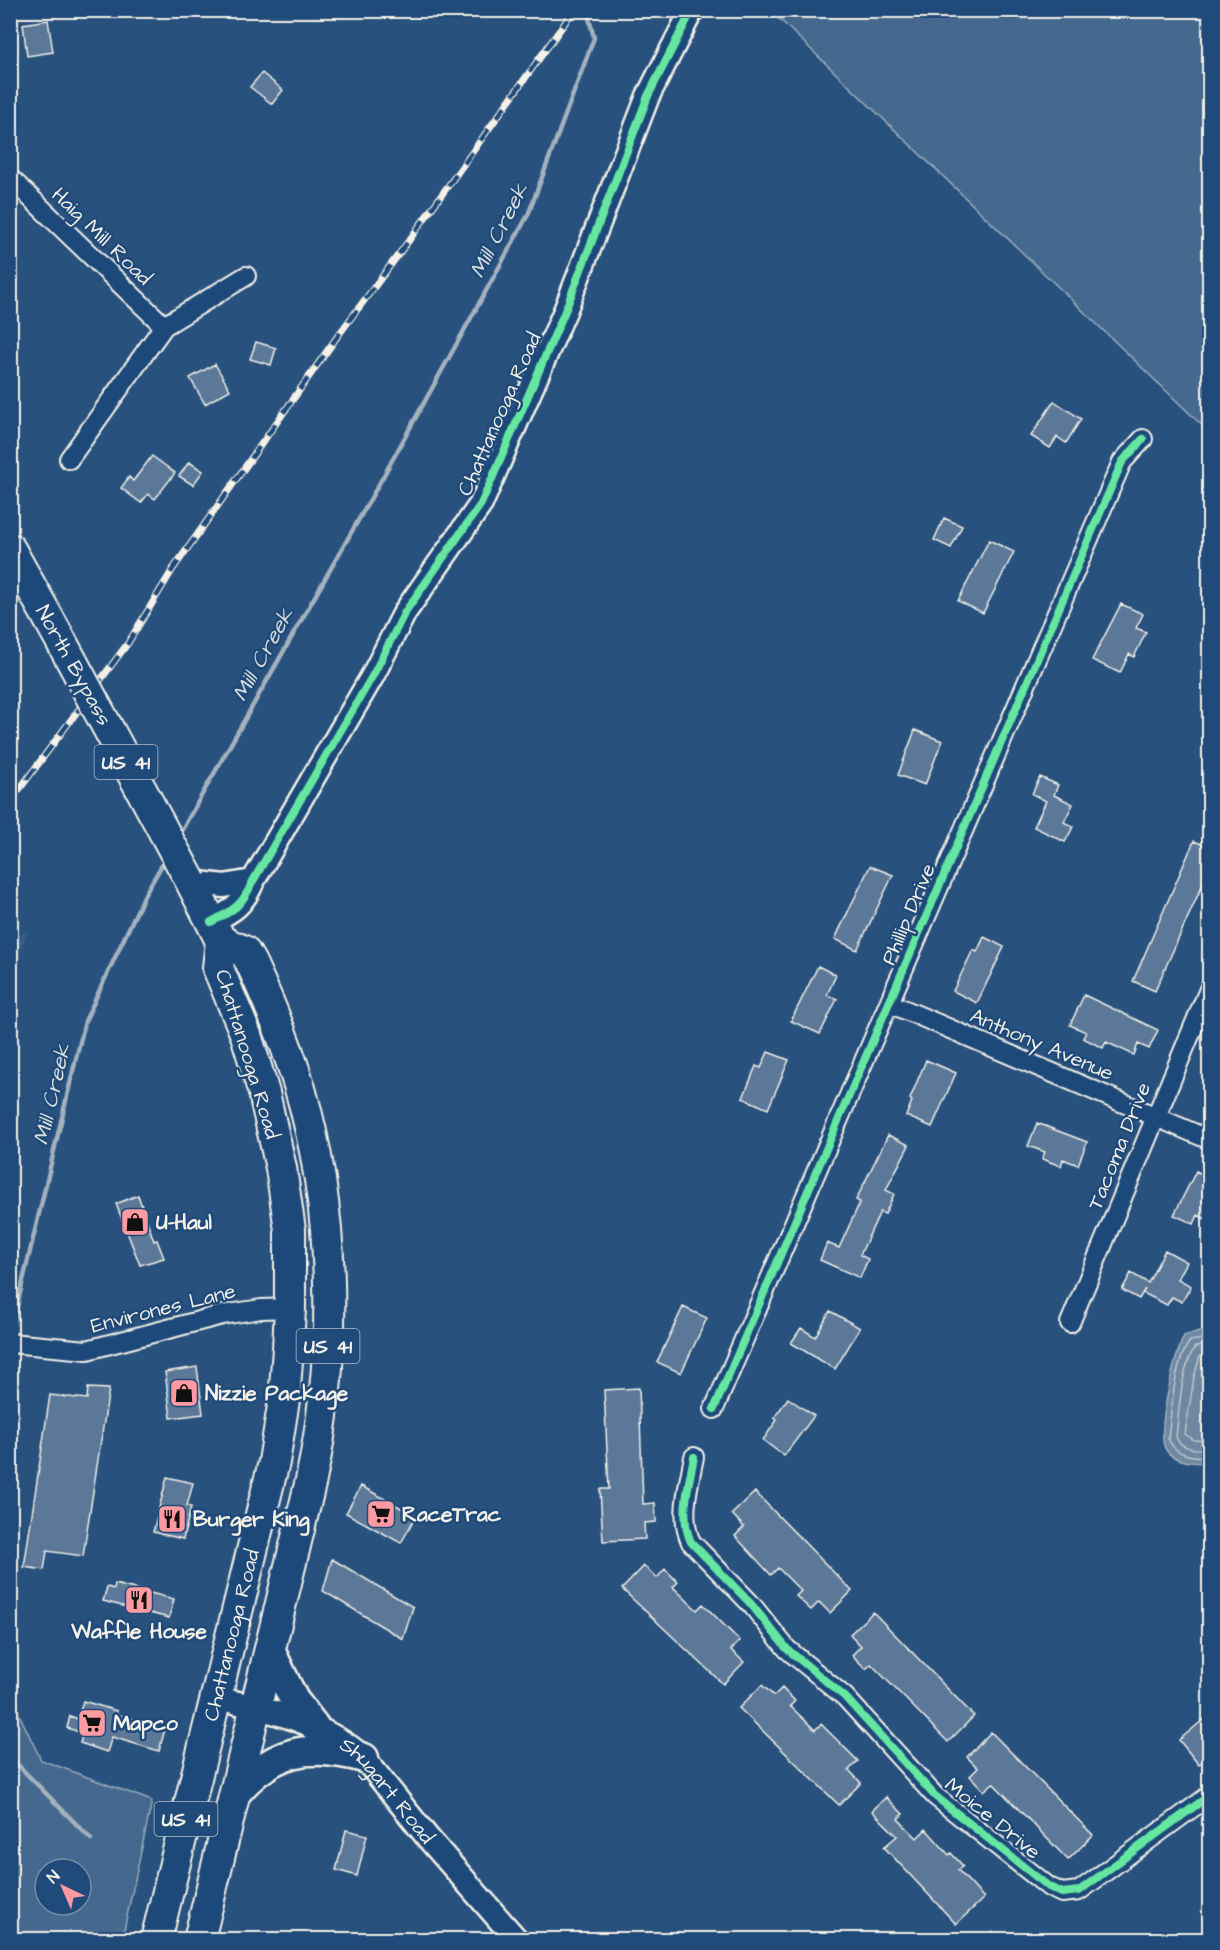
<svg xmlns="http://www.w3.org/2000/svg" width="1220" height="1950" font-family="'Architects Daughter',sans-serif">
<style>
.built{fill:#375d86}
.green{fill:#45688e;stroke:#9cacbb;stroke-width:1.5;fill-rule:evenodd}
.water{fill:#6e88a2;stroke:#a4b2be;stroke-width:1.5}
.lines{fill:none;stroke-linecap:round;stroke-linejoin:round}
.shore{stroke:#bec7cc;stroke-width:1.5}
.stream{stroke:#a4b2be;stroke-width:4.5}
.building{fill:#5b7899;stroke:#f4f1e8;stroke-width:1.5}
.minor-casing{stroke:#f4f1e8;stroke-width:22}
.tertiary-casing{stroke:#f4f1e8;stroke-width:27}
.primary-casing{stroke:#f4f1e8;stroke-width:33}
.trunk-casing{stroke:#f4f1e8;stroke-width:34}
.minor{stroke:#1f4a7a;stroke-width:18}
.tertiary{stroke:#1f4a7a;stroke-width:22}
.primary{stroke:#1f4a7a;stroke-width:28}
.trunk{stroke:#1f4a7a;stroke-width:30}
.rail-casing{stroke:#f4f1e8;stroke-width:7}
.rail{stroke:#1f4a7a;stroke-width:4.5;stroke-dasharray:14;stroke-linecap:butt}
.trunk-bridge-casing{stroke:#f4f1e8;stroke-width:34;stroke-linecap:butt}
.trunk-bridge{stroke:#1f4a7a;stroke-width:30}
.cycleway-casing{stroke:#1f4a7a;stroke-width:11}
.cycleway{stroke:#66e7a1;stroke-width:8}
.labels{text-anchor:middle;stroke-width:5;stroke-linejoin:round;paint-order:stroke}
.shield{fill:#1f4a7a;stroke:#b4bfc7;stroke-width:1.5}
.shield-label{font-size:20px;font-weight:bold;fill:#f4f1e8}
.street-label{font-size:21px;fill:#f4f1e8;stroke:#1f4a7a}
.poi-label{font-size:21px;font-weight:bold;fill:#f4f1e8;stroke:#1f4a7a;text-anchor:start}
.water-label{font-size:22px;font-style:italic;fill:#d9dcda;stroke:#1f4a7a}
</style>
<rect width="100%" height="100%" fill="#28517e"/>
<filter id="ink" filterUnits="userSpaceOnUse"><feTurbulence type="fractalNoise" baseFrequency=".0167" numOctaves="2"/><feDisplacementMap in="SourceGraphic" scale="12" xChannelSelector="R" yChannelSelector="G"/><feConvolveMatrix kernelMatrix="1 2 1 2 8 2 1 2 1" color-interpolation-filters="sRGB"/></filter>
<g filter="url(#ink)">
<!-- built -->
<path class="built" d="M27 932 11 981V937Z"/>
<!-- green -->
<path class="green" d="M771 11H1209V432Z
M10 1695 41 1760 152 1801 122 1939H11ZM45 1869H81V1905H45Z"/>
<!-- water -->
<path class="water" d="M1199 1332H1209V1463C1196 1463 1175 1463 1166 1450 1155 1433 1175 1356 1184 1336Z"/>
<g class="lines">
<!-- shore -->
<path class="shore" d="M1210 1338 1190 1341C1173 1364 1172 1410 1168 1438 1175 1456 1192 1457 1210 1457
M1210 1345 1195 1347C1181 1367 1179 1412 1176 1437 1181 1450 1197 1449 1210 1450
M1210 1354 1200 1356 1194 1377 1185 1434 1194 1440 1210 1441"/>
<!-- stream -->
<path class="stream" d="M179 835 384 475 528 215 594 38 587 10
M10 1335 85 1021 145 894 166 858
M10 1752 14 1761 91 1839"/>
</g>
<!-- building -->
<path class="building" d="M48 20 53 52 27 56 23 24Z
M262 73 283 90 272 104 250 87Z
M256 342 276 348 271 365 250 359Z
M215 364 230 390 205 404 190 378Z
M1054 401 1081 419 1066 443 1057 437 1050 448 1031 436Z
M152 456 175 473 155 499 148 494 141 503 121 488 129 477 133 481Z
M189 462 203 471 193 485 179 476Z
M944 518 962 526 951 548 934 540Z
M989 540 1014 552 983 613 958 601Z
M1121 604 1143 614 1136 628 1146 632 1134 657 1129 654 1120 673 1092 660Z
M915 730 942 741 925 785 898 775Z
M1040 777 1058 785 1054 795 1073 804 1064 822 1073 827 1065 842 1034 827 1046 801 1032 794Z
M1194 841 1209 847V870L1155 991 1133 981Z
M870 866 893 875 857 950 835 939Z
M984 937 1004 947 977 1003 953 991 973 950 977 952Z
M818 966 836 975 827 995 837 999 820 1034 791 1021Z
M1084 995 1158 1030 1149 1049 1138 1044 1134 1055 1106 1042 1103 1048 1083 1038 1086 1032 1070 1025Z
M768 1052 789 1060 768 1109 743 1098 756 1066 761 1068Z
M926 1060 956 1073 932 1127 906 1116 912 1101 910 1099Z
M1037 1123 1087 1142 1078 1165 1063 1159 1061 1166 1042 1159 1045 1152 1028 1146Z
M888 1135 909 1145 886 1190 894 1194 885 1214 880 1212 860 1255 868 1259 860 1278 820 1260 827 1243 839 1248 860 1202 856 1200Z
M1196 1171 1209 1178V1221L1198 1215 1194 1224 1174 1215Z
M138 1195 154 1241 157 1240 164 1258 140 1265 116 1204Z
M1165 1250 1187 1262 1178 1279 1191 1286 1182 1302 1172 1297 1167 1305 1143 1293 1145 1289 1139 1299 1122 1290 1131 1273 1148 1283Z
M683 1307 707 1318 681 1373 657 1362Z
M830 1311 860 1328 835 1369 791 1343 801 1328 815 1337Z
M197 1367 203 1414 171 1418 165 1372Z
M88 1388 109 1389 83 1556 47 1551 44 1570 24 1567 50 1395 87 1399Z
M639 1388 643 1504 655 1503 656 1522 644 1523 645 1539 603 1541 600 1489H609L604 1390Z
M788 1398 814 1416 784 1456 763 1440 777 1420 774 1418Z
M167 1477 193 1483 187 1506 191 1507 183 1539 153 1532Z
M361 1486 416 1516 401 1543 346 1513Z
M755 1492 852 1591 830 1613 819 1602 811 1610 796 1596 801 1591 778 1568 771 1575 735 1536 744 1527 732 1514Z
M332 1559 413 1607 403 1639 323 1591Z
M644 1566 657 1578 665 1569 678 1582 673 1587 697 1610 703 1604 740 1641 731 1650 744 1662 723 1684 622 1589Z
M115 1584 174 1599 169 1618 103 1601 107 1587 114 1589Z
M873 1612 974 1716 948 1742 871 1664 866 1669 852 1655 861 1646 850 1634Z
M762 1685 774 1696 782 1688 795 1701 790 1706 815 1730 821 1724 858 1761 849 1770 861 1783 839 1805 739 1708Z
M83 1701 117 1711 116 1714 165 1729 159 1751 112 1737 107 1752 80 1743 83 1733 67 1728 70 1716 78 1719Z
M1209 1715V1756L1199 1765 1179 1740Z
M991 1732 1093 1835 1068 1860 993 1783 984 1791 970 1776 978 1768 967 1757Z
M886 1797 903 1814 898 1819 917 1838 926 1829 949 1855 951 1853 963 1866 958 1870 984 1898 956 1924 884 1847 897 1836 872 1811Z
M346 1830 367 1835 357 1876 336 1870Z"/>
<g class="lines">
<!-- minor casing -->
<g class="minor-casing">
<path id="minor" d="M10 178 164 326
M69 459 164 326 246 276
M889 1003 1210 1140
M1070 1323 1210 987
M10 1343 87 1350 222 1315 261 1309 290 1308
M714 1409 1122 462 1143 439
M694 1457C689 1483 679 1517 691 1542L751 1604 787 1649 845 1697 935 1796 1049 1887 1062 1893 1079 1891 1210 1795"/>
</g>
<!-- tertiary casing -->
<g class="tertiary-casing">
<g id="tertiary">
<path d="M191 882 224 886 253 881"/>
<path d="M211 922C234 910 242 906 253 881L373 675 405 612 481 504 565 311 648 96 692 10"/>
<path id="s1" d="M217 1698C269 1710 323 1722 364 1758L428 1838 517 1940"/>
</g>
</g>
<!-- primary casing -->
<g class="primary-casing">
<path id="primary" d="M270 1650 294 1700 315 1727
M235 1794C273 1749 309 1743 364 1758"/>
</g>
<!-- trunk casing -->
<g class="trunk-casing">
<g id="trunk">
<path d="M10 549 61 641"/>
<path d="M191 882 221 941"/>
<path id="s2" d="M156 1940 274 1462 284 1400 288 1349 290 1308V1230L281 1168 264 1093 246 1035 218 968 221 941"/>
<path d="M199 1940 311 1480C338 1352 336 1211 299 1085 286 1043 269 1002 251 963L244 951 221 941"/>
</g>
</g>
<!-- minor -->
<use href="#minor" class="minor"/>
<!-- tertiary -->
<use href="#tertiary" class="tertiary"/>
<!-- primary -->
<use href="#primary" class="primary"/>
<!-- trunk -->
<use href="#trunk" class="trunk"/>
<!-- rail casing -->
<g class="rail-casing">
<path id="rail" d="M10 802 128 643 173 569 337 337 410 239 574 10"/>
</g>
<!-- rail -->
<use href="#rail" class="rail"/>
<!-- trunk-bridge casing -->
<g class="trunk-bridge-casing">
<path id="trunk-bridge" d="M61 641 191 882"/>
</g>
<!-- trunk-bridge -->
<use href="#trunk-bridge" class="trunk-bridge"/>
<!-- cycleway casing -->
<g class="cycleway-casing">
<path id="cycleway" d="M211 922C234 910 242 906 253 881L373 675 405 612 481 504 565 311 648 96 692 10
M714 1409 1122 462 1143 439
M694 1457C689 1483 679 1517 691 1542L751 1604 787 1649 845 1697 935 1796 1049 1887 1062 1893 1079 1891 1210 1795"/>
</g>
<!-- cycleway -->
<use href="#cycleway" class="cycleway"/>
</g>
</g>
<!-- icons -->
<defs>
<g id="shop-square" transform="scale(1.5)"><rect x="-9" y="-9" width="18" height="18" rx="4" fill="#ff9aa2" stroke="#1f4a7a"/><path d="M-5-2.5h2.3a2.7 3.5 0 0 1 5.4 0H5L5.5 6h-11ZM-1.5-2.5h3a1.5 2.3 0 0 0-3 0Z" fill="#111"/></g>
<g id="supermarket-square" transform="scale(1.5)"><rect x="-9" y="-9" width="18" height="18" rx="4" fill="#ff9aa2" stroke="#1f4a7a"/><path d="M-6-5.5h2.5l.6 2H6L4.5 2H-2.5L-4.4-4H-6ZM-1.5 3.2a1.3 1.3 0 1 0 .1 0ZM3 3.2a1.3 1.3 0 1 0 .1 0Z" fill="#111"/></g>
<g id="restaurant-square" transform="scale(1.5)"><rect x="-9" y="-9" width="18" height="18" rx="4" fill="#ff9aa2" stroke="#1f4a7a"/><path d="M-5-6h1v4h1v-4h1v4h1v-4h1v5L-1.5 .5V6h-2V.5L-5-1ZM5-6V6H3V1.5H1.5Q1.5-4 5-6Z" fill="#111"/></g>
</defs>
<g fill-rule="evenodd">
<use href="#shop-square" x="135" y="1222"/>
<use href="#shop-square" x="184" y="1393"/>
<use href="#supermarket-square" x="381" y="1514"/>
<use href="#restaurant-square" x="172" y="1519"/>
<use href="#restaurant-square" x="139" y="1600"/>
<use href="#supermarket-square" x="92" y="1723"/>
</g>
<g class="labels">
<!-- shield labels -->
<g class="shield">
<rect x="94.5" y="745" width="63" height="34" rx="4.5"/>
<rect x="296.5" y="1329" width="63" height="34" rx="4.5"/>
<rect x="154.5" y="1802" width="63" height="34" rx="4.5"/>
</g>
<g class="shield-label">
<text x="126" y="769">US 41</text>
<text x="328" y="1353">US 41</text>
<text x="186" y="1826">US 41</text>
</g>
<!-- street labels -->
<g class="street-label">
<text transform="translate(102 236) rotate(44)" y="7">Haig Mill Road</text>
<text transform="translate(499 414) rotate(-66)" y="7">Chattanooga Road</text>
<text transform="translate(74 665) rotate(61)" y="7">North Bypass</text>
<text transform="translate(908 914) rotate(-67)" y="7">Phillip Drive</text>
<text transform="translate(1042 1044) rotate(23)" y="7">Anthony Avenue</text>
<text transform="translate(248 1054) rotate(73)" y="7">Chattanooga Road</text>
<text transform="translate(1119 1146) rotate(-68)" y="7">Tacoma Drive</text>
<text transform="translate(163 1308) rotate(-14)" y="7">Environes Lane</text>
<text dy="7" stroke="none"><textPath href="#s2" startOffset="314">Chattanooga Road</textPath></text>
<text dy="7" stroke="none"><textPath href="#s1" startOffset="200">Shugart Road</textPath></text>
<text transform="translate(993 1818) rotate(39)" y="7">Moice Drive</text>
</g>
<!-- poi labels -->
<g class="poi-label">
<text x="156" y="1229">U-Haul</text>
<text x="205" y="1400">Nizzie Package</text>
<text x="402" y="1521">RaceTrac</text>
<text x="193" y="1526">Burger King</text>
<text x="139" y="1638" text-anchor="middle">Waffle House</text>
<text x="113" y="1730">Mapco</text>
</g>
<!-- water labels -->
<g class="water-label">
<text transform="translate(498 230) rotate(-63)" y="8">Mill Creek</text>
<text transform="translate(262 654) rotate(-61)" y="8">Mill Creek</text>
<text transform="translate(51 1094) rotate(-77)" y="8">Mill Creek</text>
</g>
</g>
<!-- margin -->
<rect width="1220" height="1950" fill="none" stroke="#1f4a7a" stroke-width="36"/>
<rect x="18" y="18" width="1184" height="1914" fill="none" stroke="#f4f1e8" stroke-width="2" filter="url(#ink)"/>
<!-- north arrow -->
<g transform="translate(63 1887) rotate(316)"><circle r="28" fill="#1f4a7a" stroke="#748da6" stroke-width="1.5"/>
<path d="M0-4.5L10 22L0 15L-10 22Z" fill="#ff9aa2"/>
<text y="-9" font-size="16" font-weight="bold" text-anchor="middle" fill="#f4f1e8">N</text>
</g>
</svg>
